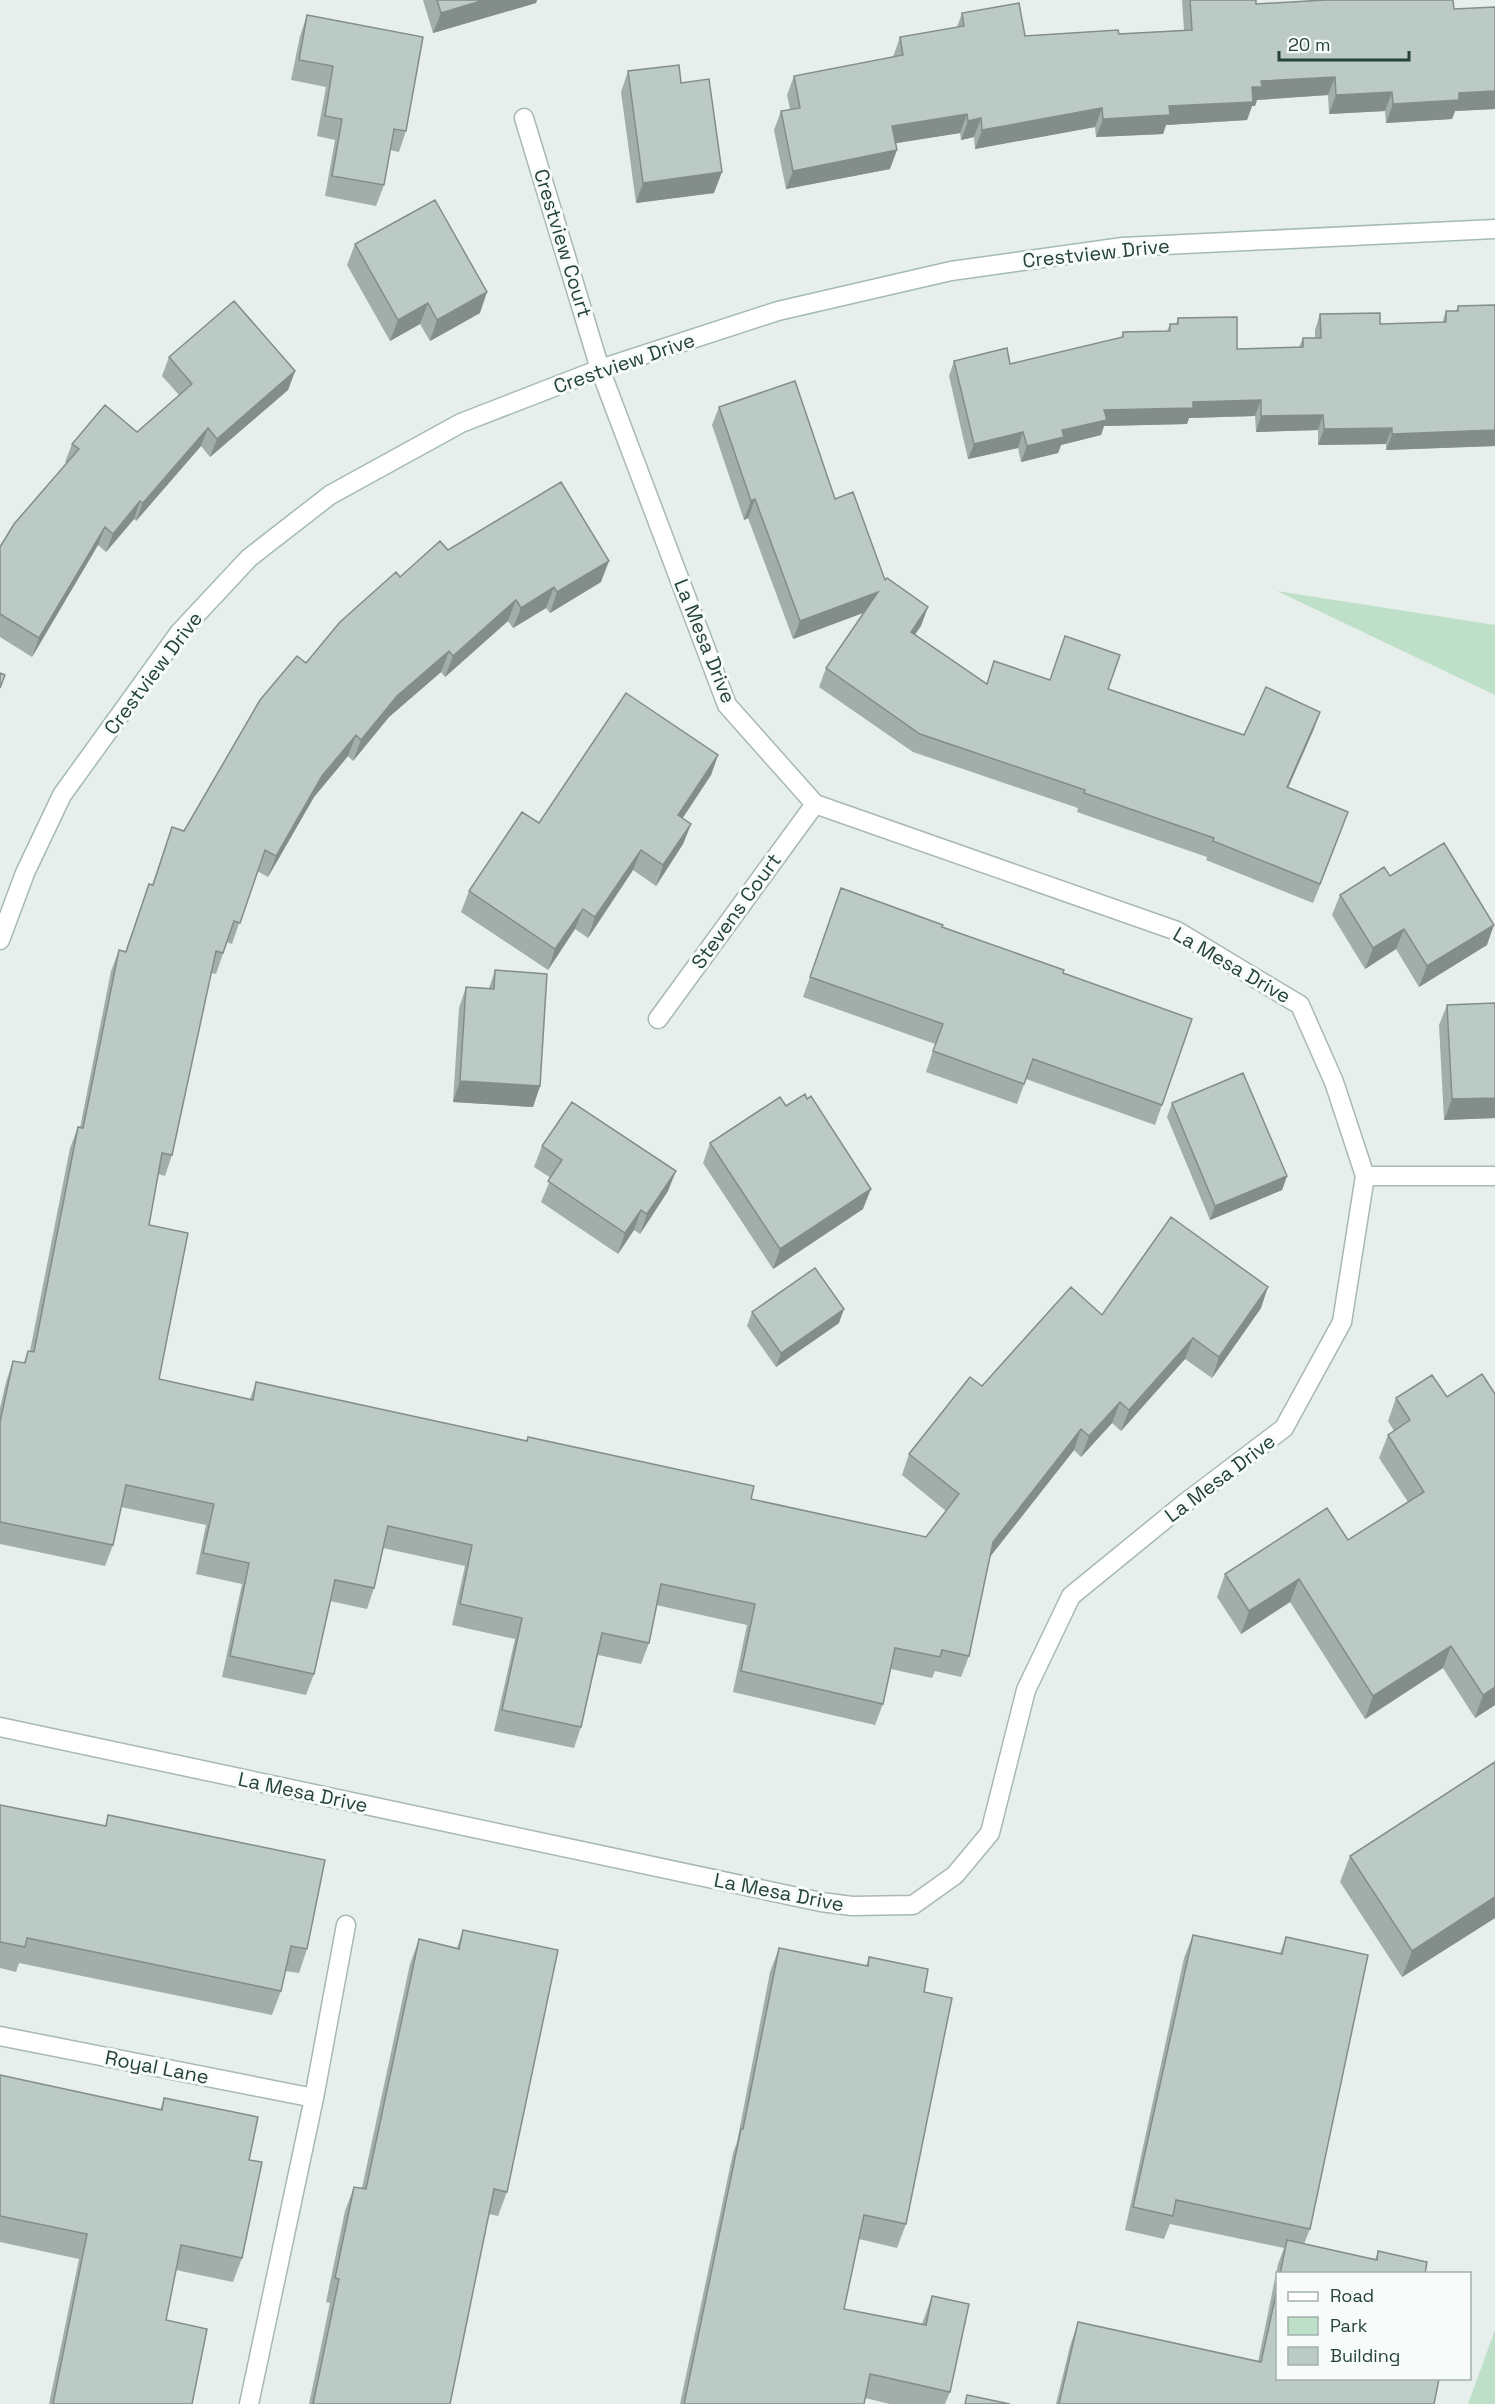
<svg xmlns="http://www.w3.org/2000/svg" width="1495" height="2404" font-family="'Space Grotesk',sans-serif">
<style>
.green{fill:#bfe0c8}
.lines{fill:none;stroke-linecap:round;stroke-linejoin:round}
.street-casing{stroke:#a8b8b2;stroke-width:21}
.secondary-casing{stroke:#a4bbb3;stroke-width:21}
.street{stroke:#fff;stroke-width:18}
.secondary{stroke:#fff;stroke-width:18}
.wall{fill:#a1aea9}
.shaded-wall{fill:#838d89}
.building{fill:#bbcac4;stroke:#838d89;stroke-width:1.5}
.labels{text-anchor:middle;stroke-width:6;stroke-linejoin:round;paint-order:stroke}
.street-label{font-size:20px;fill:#24423a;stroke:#f7fbf9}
</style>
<rect width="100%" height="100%" fill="#e6efeb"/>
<!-- green -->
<path class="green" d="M1277 591 1495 625V695Z
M1495 2330V2404H1468Z"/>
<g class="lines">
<!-- street casing -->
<g class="street-casing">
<path id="street" d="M658 1019 815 804
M1365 1176H1495
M0 1727 821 1902 852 1906 913 1905 955 1875 990 1833 1026 1690 1071 1596 1185 1503 1284 1428 1342 1322 1365 1176 1334 1082 1300 1005 1177 931 815 804 727 705 600 369 524 118
M0 2036 314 2098 249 2404
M314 2098 346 1925"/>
</g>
<!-- secondary casing -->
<g class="secondary-casing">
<path id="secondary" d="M0 940 25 873 62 795 179 633 249 558 330 495 461 423 600 369 778 311 951 271 1123 247 1495 229"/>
</g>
<!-- street -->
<use href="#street" class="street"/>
<!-- secondary -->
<use href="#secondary" class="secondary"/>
</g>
<!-- wall -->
<path class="wall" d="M423 0H537L536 3 433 33Z
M1182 0H1256V4L1454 9 1495 7V109L1455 111 1452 119 1386 123 1385 111 1329 114 1328 95 1257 100 1255 106H1252L1247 120 1166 125 1163 134 1096 137 1095 127 975 149 974 137 961 140 960 133 895 143 890 169 786 189 774 130 781 111 790 109 787 95 794 76 893 57 900 37 957 27 962 13 1025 36 1119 34 1184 30Z
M307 15 406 131 399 152 390 150 384 185 376 206 325 196 335 140 317 136 326 87 291 80 300 36Z
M628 71 681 83 714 193 636 203 621 92Z
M355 244 480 313 430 341 420 324 390 341 347 265Z
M1495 305V446L1386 450V444L1318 445V430L1256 432 1255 416 1189 418 1187 424 1104 426 1101 435 1061 445 1058 453 1021 462 1018 448 968 459 949 376 954 361 1010 364 1121 338 1123 332 1167 331 1170 324H1176L1178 318 1237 349 1299 347 1303 338H1315V330L1320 314 1380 324 1442 323 1446 311H1456L1458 306Z
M169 357 295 371 288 390 210 457 201 446 136 521 134 519 106 552 98 545 32 657 0 637V547L67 463 65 462 72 444 137 432 179 395 162 376Z
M719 407 835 499 885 580 921 626 915 634 986 683 1050 680 1065 636 1108 689 1244 735 1320 712 1313 731 1288 788 1341 831 1313 903 1206 860 1207 857 1077 812 1078 808 913 752 819 687 826 668 863 613 793 639 748 518 744 520 712 425Z
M448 550 601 582 550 613 546 608 513 628 508 621 445 677 441 672 389 717 353 761 348 756 314 797 268 877 257 871 232 944 227 942 216 974 211 973 172 1155 165 1176 158 1174 149 1225 159 1379 250 1399 256 1382 526 1441 528 1437 751 1499 926 1537 946 1511 902 1475 909 1454 982 1386 1102 1315 1261 1308 1212 1378 1185 1359 1121 1431 1112 1423 1081 1457 1074 1450 990 1557 969 1656 961 1677 935 1671 932 1678 891 1669 883 1704 875 1725 733 1692 747 1625 656 1605 649 1643 641 1664 598 1655 581 1727 574 1748 494 1731 515 1639 452 1625 465 1566 383 1548 374 1588 367 1609 330 1601 314 1674 306 1695 222 1677 242 1584 196 1574 206 1525 121 1507 113 1545 105 1566 0 1544V1408L6 1382 13 1361 24 1363 28 1351H30L70 1148 78 1127 80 1128 111 971 119 950 125 952 149 884 152 885 172 827 184 831 306 663 400 577Z
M718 755 711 775 682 818 691 824 683 844 656 886 633 870 588 938 575 929 548 970 461 912 469 891 539 823Z
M1390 876 1487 945 1419 987 1396 949 1365 969 1332 915 1340 895Z
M841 888 1063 973 1192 1019 1155 1125 1026 1079 1017 1104 926 1072 935 1044 803 997Z
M495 970 540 1086 533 1107 453 1102 459 1008 466 987 489 988Z
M1495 1003V1118L1444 1120 1439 1025 1447 1005Z
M807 1099 863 1209 773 1269 703 1163 710 1143 786 1106Z
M1172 1103 1287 1176 1282 1190 1210 1220 1167 1117Z
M542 1146 668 1191 640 1234 634 1230 618 1254 541 1202 551 1178 534 1167Z
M752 1312 839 1323 776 1367 747 1326Z
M1432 1375 1495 1705 1475 1718 1443 1668 1365 1719 1290 1602 1241 1634 1217 1597 1225 1574 1348 1540 1408 1502 1379 1458 1388 1435 1394 1431 1388 1421 1396 1398Z
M1495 1762V1918L1402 1977 1340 1882 1350 1856Z
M0 1805 105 1826 108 1815 307 1949 299 1973 285 1971 281 1991 272 2015 19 1963 16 1972 0 1968Z
M463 1930 507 2192 498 2216 489 2214 450 2404H309L330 2303 326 2302 345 2211 354 2187 362 2188 410 1964 419 1939 457 1948Z
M1193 1935 1280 1953 1286 1937 1310 2229 1304 2244 1375 2260 1378 2251 1425 2274H1278V2379L1434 2404H1056L1070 2346 1078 2322 1258 2362 1278 2264 1284 2248 1170 2224 1164 2239 1125 2230 1184 1958Z
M779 1948 866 1966 869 1957 924 1992 906 2224 897 2248 859 2239 844 2309 922 2324 932 2296 950 2392 945 2404H890L865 2398 864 2404H680L733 2153 737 2142 770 1972Z
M0 2075 160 2110 164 2098 249 2160 242 2258 233 2282 176 2270 166 2320 192 2404H49L79 2259 0 2242Z"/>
<!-- shaded-wall -->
<path class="shaded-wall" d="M484 0H537L536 3 433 33 441 13Z
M1335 77 1328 95 1257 100 1255 106H1252L1247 120 1166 125 1163 134 1096 137 1103 119 1169 106 1252 87 1261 81Z
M1495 91V109L1455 111 1452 119 1386 123 1393 104 1459 93Z
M1392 92 1385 111 1329 114 1336 95Z
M1102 108 1095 127 975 149 982 130Z
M967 114 960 133 885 145 892 126Z
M981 118 974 137 961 140 968 121Z
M897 150 890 169 786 189 793 171Z
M722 172 714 193 636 203 643 183Z
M487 292 480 313 430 341 437 320Z
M428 303 420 324 390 341 398 320Z
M295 371 288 390 210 457 217 439Z
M1261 400 1255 416 1189 418 1187 424 1104 426 1101 435 1061 445 1058 453 1021 462 1027 446 1104 410 1193 402Z
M1323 415 1318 430 1256 432 1261 416Z
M208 428 201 446 136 521 143 503Z
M1392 428 1386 444 1318 445 1324 429Z
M1495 430V446L1386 450 1392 434Z
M1023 432 1018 448 968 459 974 444Z
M755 499 748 518 744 520 751 501Z
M140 501 134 519 106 552 113 534Z
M105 527 98 545 32 657 39 638Z
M609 561 601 582 550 613 557 592Z
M554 587 546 608 513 628 521 608Z
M878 592 871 610 793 639 800 621Z
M516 600 508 621 445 677 453 656Z
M928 607 921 626 904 650 911 632Z
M449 651 441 672 389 717 353 761 361 740 397 696Z
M1320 712 1313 731 1280 806 1287 787Z
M356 735 348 756 314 797 268 877 276 856 322 776Z
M718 755 711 775 671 836 678 815Z
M1348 812 1341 831 1313 903 1320 884Z
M691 824 683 844 656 886 663 865Z
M641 850 633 870 588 938 595 917Z
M583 909 575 929 548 970 555 949Z
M1494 925 1487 945 1419 987 1427 966Z
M1404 929 1396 949 1365 969 1373 948Z
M460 1081 540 1086 533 1107 453 1102Z
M1495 1098V1118L1444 1120 1452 1099Z
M676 1171 668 1191 640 1234 647 1214Z
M1287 1176 1282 1190 1210 1220 1215 1206Z
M871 1189 863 1209 773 1269 780 1249Z
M641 1210 634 1230 618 1254 625 1233Z
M1268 1287 1261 1308 1212 1378 1219 1357Z
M844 1309 839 1323 776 1367 781 1353Z
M1193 1338 1185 1359 1121 1431 1129 1410Z
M1120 1402 1112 1423 1081 1457 1089 1436Z
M1081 1429 1074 1450 985 1563 993 1542Z
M1299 1579 1290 1602 1241 1634 1249 1611Z
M1451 1646 1443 1668 1365 1719 1373 1696Z
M1495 1687V1705L1475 1718 1483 1695Z
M1495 1897V1918L1402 1977 1412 1951Z"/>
<!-- building -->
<path class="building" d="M437 0H484L441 13Z
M1190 0H1256V4L1325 0H1453L1454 9 1495 7V91L1459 93V100L1393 104 1392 92 1336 95 1335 77 1261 81 1262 87H1252L1253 102 1169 106 1170 115 1103 119 1102 108 982 130 981 118 968 121 967 114 892 126 897 150 793 171 781 111 800 108 794 76 903 55 900 37 964 26 962 13 1019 3 1025 36 1118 30 1119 34 1192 30Z
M307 15 423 37 406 131 394 129 384 185 332 176 342 119 325 116 333 66 299 60Z
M679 65 681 83 709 79 722 172 643 183 628 71Z
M435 200 487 292 437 320 428 303 398 320 355 244Z
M234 301 295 371 217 439 208 428 143 503 140 501 113 534 105 527 39 638 0 614V547L14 524 79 449 72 444 105 405 137 432 192 384 169 357Z
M1495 305V430L1392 434V428L1324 429 1323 415 1261 416V400L1193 402V408L1104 410 1107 420 1062 430 1064 437 1027 446 1023 432 974 444 954 361 1007 348 1010 364 1123 337V332L1170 331V324H1178V318L1237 317V349L1303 347V338H1321L1320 314 1380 313V324L1446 322V311H1458V306Z
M795 381 835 499 853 492 885 580 887 578 928 607 911 632 987 684 994 661 1050 680 1065 636 1120 655 1108 689 1244 735 1266 687 1320 712 1287 787 1348 812 1320 884 1213 841 1214 838 1084 793 1085 790 920 734 826 668 878 592 800 621 755 499 751 501 719 407Z
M561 482 609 561 557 592 554 587 521 608 516 600 453 656 449 651 397 696 361 740 356 735 322 776 276 856 265 850 240 923 234 921 223 953 216 951 172 1155 162 1153 149 1225 188 1233 159 1379 253 1400 256 1382 527 1441 528 1437 754 1486 751 1499 926 1537 959 1494 909 1454 970 1377 982 1386 1071 1287 1102 1315 1171 1217 1268 1287 1219 1357 1193 1338 1129 1410 1120 1402 1089 1436 1081 1429 993 1542 969 1656 942 1650 940 1657 895 1648 883 1704 741 1671 755 1604 661 1584 649 1643 602 1633 581 1727 502 1710 522 1618 460 1604 472 1545 388 1526 374 1588 335 1580 314 1674 230 1656 249 1563 203 1553 214 1504 126 1485 113 1545 0 1522V1422L13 1361 25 1363 28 1351 34 1352 78 1127 83 1128 119 950 126 952 149 884 153 885 172 827 184 831 260 700 297 656 306 663 340 622 396 572 400 577 440 541 448 550Z
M0 673 5 675 0 688Z
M626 693 718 755 678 815 691 824 663 865 641 850 595 917 583 909 555 949 469 891 522 812 539 823Z
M1444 843 1494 925 1427 966 1404 929 1373 948 1340 895 1384 867 1390 876Z
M841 888 943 925 942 927 1064 970 1063 973 1192 1019 1162 1105 1033 1059 1024 1084 933 1051 943 1024 810 977Z
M495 970 547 974 540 1086 460 1081 466 987 494 989Z
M1495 1003V1098L1452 1099 1447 1005Z
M1243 1073 1287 1176 1215 1206 1172 1103Z
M805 1094 807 1099 811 1096 871 1189 780 1249 710 1143 780 1097 786 1106Z
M572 1102 676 1171 647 1214 641 1210 625 1233 548 1181 562 1160 542 1146Z
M815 1268 844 1309 781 1353 752 1312Z
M1482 1374 1495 1394V1687L1483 1695 1451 1646 1373 1696 1299 1579 1249 1611 1225 1574 1327 1508 1348 1540 1424 1492 1388 1435 1410 1420 1396 1398 1432 1375 1447 1397Z
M1495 1762V1897L1412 1951 1350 1856Z
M0 1805 106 1826 108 1815 325 1860 307 1949 291 1946 281 1991 27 1938 25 1947 0 1942Z
M463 1930 558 1950 507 2192 494 2189 450 2404H313L339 2279 335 2278 354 2187 366 2189 419 1939 459 1949Z
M1193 1935 1282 1954 1286 1937 1368 1955 1310 2229 1176 2200 1173 2216 1133 2207Z
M779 1948 868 1966 869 1957 928 1969 924 1992 952 1998 906 2224 864 2215 844 2309 926 2325 932 2296 969 2304 950 2392 870 2374 864 2404H684L741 2129H743Z
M0 2075 162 2110 164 2098 258 2117 249 2160 262 2162 242 2258 181 2245 166 2320 207 2329 192 2404H53L87 2234 0 2216Z
M1287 2240 1377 2260 1378 2251 1427 2262 1425 2274H1280Z
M1278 2285V2379H1439L1434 2404H1059L1078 2322 1261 2362Z
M967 2395 1010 2404H965Z"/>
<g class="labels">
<!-- street labels -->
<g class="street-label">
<text transform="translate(563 243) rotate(73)" y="7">Crestview Court</text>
<text transform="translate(1096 253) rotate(-6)" y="7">Crestview Drive</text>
<text transform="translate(624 363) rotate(-19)" y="7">Crestview Drive</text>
<text transform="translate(705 641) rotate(68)" y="7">La Mesa Drive</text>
<text transform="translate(153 673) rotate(-53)" y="7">Crestview Drive</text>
<text transform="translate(736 911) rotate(-54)" y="7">Stevens Court</text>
<text transform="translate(1232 965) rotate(30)" y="7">La Mesa Drive</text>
<text transform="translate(1220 1478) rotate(-37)" y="7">La Mesa Drive</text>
<text transform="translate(303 1792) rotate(12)" y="7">La Mesa Drive</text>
<text transform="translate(779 1892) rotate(11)" y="7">La Mesa Drive</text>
<text transform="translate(157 2067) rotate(11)" y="7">Royal Lane</text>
</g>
</g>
<!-- legend -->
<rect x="1276" y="2272" width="195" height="108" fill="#f7fbf9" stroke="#a3b1ad" stroke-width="1.5"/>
<rect x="1288" y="2292" width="30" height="9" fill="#ffffff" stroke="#a3b1ad" stroke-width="1.5"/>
<text x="1330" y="2302" font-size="18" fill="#24423a">Road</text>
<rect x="1288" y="2317" width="30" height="18" fill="#bfe0c8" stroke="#a3b1ad" stroke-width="1.5"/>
<text x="1330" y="2332" font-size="18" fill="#24423a">Park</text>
<rect x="1288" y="2347" width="30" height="18" fill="#bbcac4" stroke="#a3b1ad" stroke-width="1.5"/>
<text x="1330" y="2362" font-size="18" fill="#24423a">Building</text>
<!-- scale -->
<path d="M1279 51v9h130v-9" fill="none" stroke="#24423a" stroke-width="3"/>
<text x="1288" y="51" font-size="18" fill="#24423a" stroke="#f7fbf9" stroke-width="4.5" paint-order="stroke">20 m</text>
</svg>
